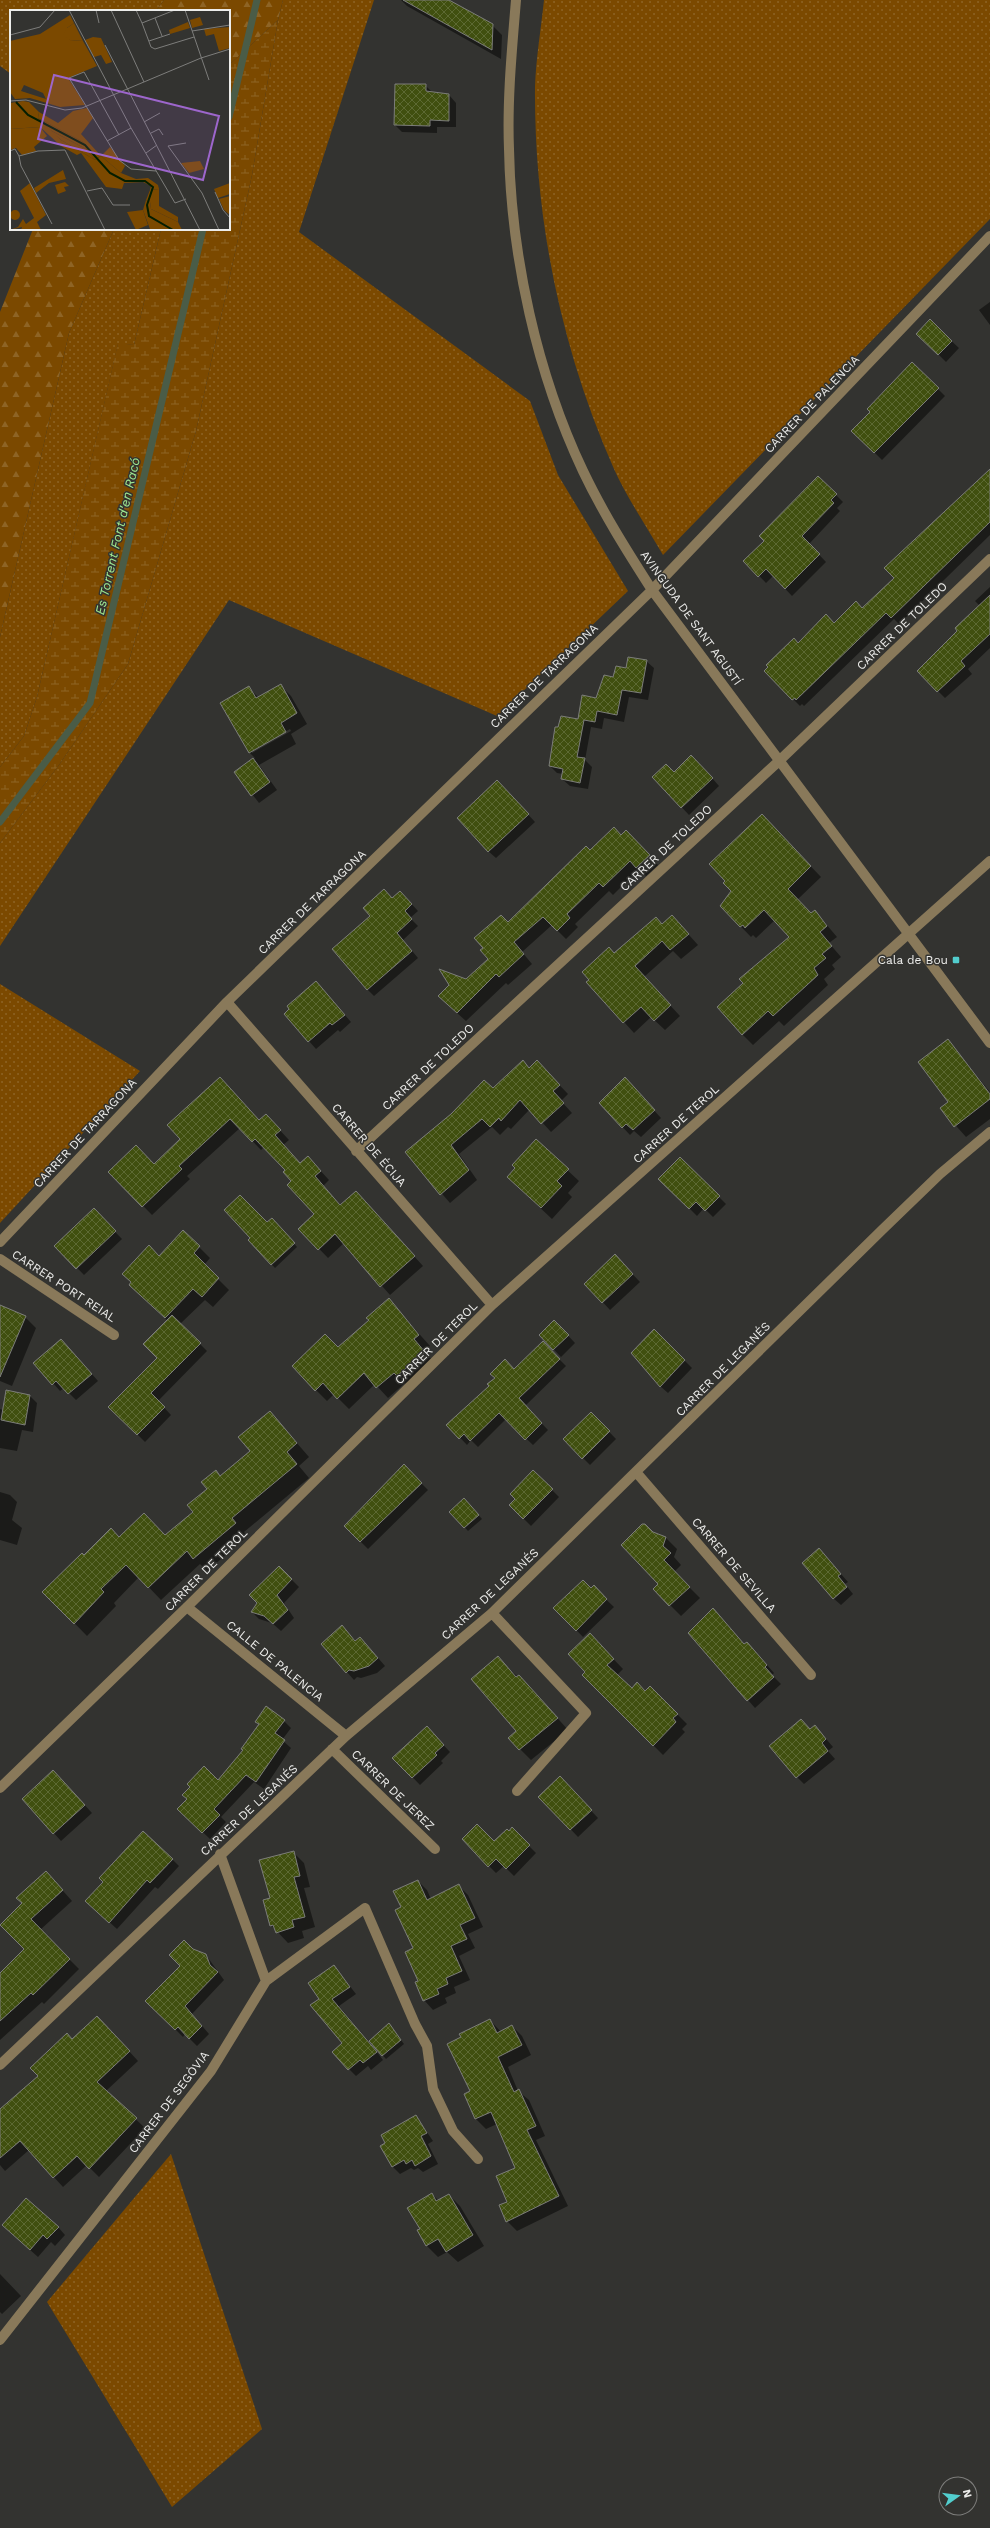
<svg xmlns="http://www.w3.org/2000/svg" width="990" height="2528" font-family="'Work Sans',sans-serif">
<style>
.grass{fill:url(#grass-dots)}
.forest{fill:url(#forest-firs)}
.wetland{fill:url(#wetland-marsh)}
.shadow{fill:#0007;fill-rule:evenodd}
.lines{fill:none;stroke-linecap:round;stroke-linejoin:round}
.stream{stroke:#4a5c47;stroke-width:7}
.building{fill:url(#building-cross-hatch);stroke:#7c7d7a}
.minor{stroke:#89795a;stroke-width:10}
.poi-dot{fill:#52cdcd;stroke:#333330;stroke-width:1.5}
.labels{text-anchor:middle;stroke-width:3;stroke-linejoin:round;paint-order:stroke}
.street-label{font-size:12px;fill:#ededeb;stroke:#333330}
.poi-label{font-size:12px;fill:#ededeb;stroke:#333330;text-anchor:end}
.water-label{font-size:13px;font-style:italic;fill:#a0e991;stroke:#333330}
.inset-river{fill:none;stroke:#041e01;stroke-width:2}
.inset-road{fill:none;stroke:#7d7d7b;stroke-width:1}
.view{fill:#9d66cc;fill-opacity:0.15;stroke:#9d66cc;stroke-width:2}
.inset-edge{fill:none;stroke:#ededeb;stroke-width:2}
</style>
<defs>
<pattern id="grass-dots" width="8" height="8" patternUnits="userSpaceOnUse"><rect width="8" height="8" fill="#7b4900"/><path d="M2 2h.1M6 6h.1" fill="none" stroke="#8e6425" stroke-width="1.8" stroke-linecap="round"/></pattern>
<pattern id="forest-firs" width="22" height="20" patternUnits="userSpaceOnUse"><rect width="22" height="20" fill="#7b4900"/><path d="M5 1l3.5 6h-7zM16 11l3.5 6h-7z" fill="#8e6425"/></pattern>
<pattern id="wetland-marsh" width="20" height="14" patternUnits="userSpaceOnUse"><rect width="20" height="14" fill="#7b4900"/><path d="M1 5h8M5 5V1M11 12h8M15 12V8" fill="none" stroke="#8e6425"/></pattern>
<pattern id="building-cross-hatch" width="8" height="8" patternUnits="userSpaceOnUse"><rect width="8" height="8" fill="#404f0f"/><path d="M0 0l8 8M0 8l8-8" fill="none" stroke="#5c6932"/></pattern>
</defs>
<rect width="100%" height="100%" fill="#333330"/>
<!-- grass -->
<path class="grass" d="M0 0H164L156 11H11V74L0 66Z
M283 0H374L299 232 530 401 558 475 628 591 497 716 229 600 0 946V843L59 765 128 664 196 431 252 175 278 20Z
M544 0H990V219L663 555C647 527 627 498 614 469 561 349 534 218 535 87 536 58 541 29 544 0Z
M114 229H161L134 345 118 344 37 697 24 736 0 767V637L69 333Z
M0 984 140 1071 0 1223Z
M171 2154 262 2429 172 2507 47 2302Z"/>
<!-- forest -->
<path class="forest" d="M164 0H283L278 20 229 65V11H156Z
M33 229H114L69 333 0 637V312Z"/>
<!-- wetland -->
<path class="wetland" d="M278 20 252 175 196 431 128 664 59 765 0 843V767L24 736 37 697 118 343 134 345 161 229H229V65Z"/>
<!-- shadow -->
<path class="shadow" d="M401 0H447L492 25 502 35 501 59 407 6Z
M425 85 432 92 449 95 456 103V127H437V133L402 132 395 125Z
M990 302V325L979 310Z
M930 321 959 348 946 362 918 334Z
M912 363 945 396 882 460 853 431Z
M990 471V535L899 624 894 619 804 706 802 704 800 706 765 671 798 644 862 609 895 578 886 568Z
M818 477 843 502 837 508 840 511 809 544 826 562 792 596 773 576 766 583 745 561 765 541Z
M990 587V648L968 669 972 674 945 698 938 691 947 644 980 606 975 601Z
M646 661 654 668 648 700 629 697 624 722 604 718 602 729 591 727 585 760 592 767 588 789 570 786 562 779 563 774 557 773 550 766 579 720 614 678 627 669Z
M280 685 291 696 307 724 291 734 296 744 259 765 277 790 259 803 235 772 255 758 250 753 222 703 249 688 259 698ZM290 729 291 731 252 753V751Z
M699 763 719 786 689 815 653 777 674 773Z
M504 788 535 822 496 858 488 851Z
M772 826 821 877 797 900 811 915 815 911 837 937 829 943 841 957 832 965 835 969 824 979 828 985 784 1026 779 1021 753 1045 742 1034 790 937 775 920 756 938 753 935 751 937 721 906Z
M621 836 635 840 658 865 646 876 639 869 613 895 609 891 575 924 578 927 566 939 552 925 522 952 532 964 508 985 506 983 466 1021 448 1005 466 980 489 959 508 923 590 851Z
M393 899H407L418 911 410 918 418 926 403 940 418 958 374 996 367 989 372 917Z
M672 916 698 945 681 959 673 951 644 977 680 1016 665 1030 651 1017 634 1033 588 982 614 954 662 925Z
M323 990 351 1022 340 1032 338 1030 316 1049 285 1014Z
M948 1041 990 1092V1119L966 1137 941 1109 950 1102Z
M530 1069 546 1071 568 1094 561 1101 572 1113 551 1132 530 1109 511 1129 508 1127 500 1135 492 1127 459 1154 477 1180 450 1203 406 1152Z
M220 1078 260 1121 275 1125 289 1140 283 1145 300 1164 317 1167 329 1180 323 1186 341 1206 356 1192 423 1266 390 1295 344 1243 328 1258 300 1229 315 1214 286 1170 264 1147 261 1150 240 1128 187 1176 190 1179 152 1215 110 1172 154 1165 181 1139Z
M632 1086 661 1118 641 1137 634 1131 630 1135 600 1103Z
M536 1141 579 1181 568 1193 572 1197 552 1219 519 1188Z
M680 1158 726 1204 713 1217 704 1208 697 1216 660 1179Z
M94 1210 122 1239 84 1275 56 1246Z
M272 1219 297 1247 275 1268 249 1240Z
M199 1247 210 1258 204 1265 229 1290 213 1307 205 1300 180 1324 207 1351 158 1401 171 1415 145 1442 110 1407 158 1358 168 1321 141 1296 159 1257Z
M622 1263 640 1282 610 1310 586 1284Z
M389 1300 430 1346 424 1351 435 1363 408 1386 405 1383 388 1398 375 1384 349 1409 334 1394 327 1401 316 1390 338 1348 370 1321Z
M0 1306 25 1317 36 1328 12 1386 0 1381Z
M562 1329 575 1343 561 1357 540 1335Z
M654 1330 692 1368 668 1393 660 1386Z
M543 1343 566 1366 525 1406 548 1430 533 1445 506 1419 478 1447 471 1440 467 1445 448 1425 514 1370Z
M68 1347 98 1381 76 1400 64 1388 60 1391 35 1363Z
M7 1391 30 1396 37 1403 33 1432 22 1430 17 1451 0 1448V1409L3 1410Z
M270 1412 309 1457 299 1466 309 1478 244 1532 248 1536 207 1571 200 1564 161 1600 139 1577 114 1603 116 1606 87 1636 44 1592 84 1556 120 1538 166 1536 194 1512 208 1489 251 1451Z
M591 1413 616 1439 590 1465 564 1439Z
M404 1466 428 1490 368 1549 345 1526Z
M533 1471 559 1497 531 1526 510 1505Z
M0 1492 10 1495 17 1502 12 1520 22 1528 17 1545 0 1540Z
M468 1503 482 1519 468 1531 451 1512Z
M653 1533 666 1538 677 1549 674 1557 681 1565 674 1572 700 1598 681 1616 654 1589 660 1584Z
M826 1557 848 1582 845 1584 853 1594 841 1605 833 1598Z
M279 1567 299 1587 284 1603 294 1618 281 1631 272 1623 259 1619 252 1612Z
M593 1587 614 1607 583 1637 555 1608Z
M713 1609 745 1645 754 1650 774 1673 772 1675 781 1684 755 1708 689 1633Z
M342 1627 356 1641 367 1645 385 1666 377 1673 361 1678 357 1677 354 1680 322 1644Z
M599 1644 623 1669 617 1675 632 1689 646 1692 650 1687 687 1724 682 1729 685 1732 663 1755 583 1675Z
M509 1669 530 1687 568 1730 531 1760 520 1749Z
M284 1721 291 1728 282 1740 291 1748 264 1789 254 1782 221 1817 226 1822 210 1839 186 1816 233 1765 260 1725 256 1722Z
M810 1730 822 1734 833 1747 828 1751 835 1759 804 1784 797 1777Z
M434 1735 450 1752 441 1761 443 1763 420 1785 394 1758Z
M60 1778 92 1813 61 1841 23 1799Z
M560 1778 598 1818 578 1837 540 1797Z
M512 1829 536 1853 514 1876 504 1866 496 1873 489 1866 494 1842Z
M293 1852 304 1863 310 1887 304 1888 315 1927 302 1931 304 1938 288 1943 271 1925V1898Z
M172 1859 179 1866 158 1889 155 1887 117 1929 94 1908 104 1882Z
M418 1881 427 1890 431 1899 459 1886 468 1895 483 1927 468 1934 475 1948 459 1956 470 1980 454 1987 456 1993 445 1998 447 2003 433 2010 424 2000 415 1948 402 1908Z
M56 1883 72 1901 40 1930 79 1969 44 2004 42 2002 0 2040V1975L26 1949 2 1925Z
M193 1950 206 1955 224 1980 192 2014 209 2034 197 2046 185 2034 183 2037 147 2001 181 1966Z
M334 1966 356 1994 339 2006 369 2042 389 2024 404 2044 386 2059 374 2046 373 2047 383 2060 371 2070 368 2066 356 2076 349 2069 344 2043 320 1999Z
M490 2020 501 2032 512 2026 522 2036 531 2055 508 2067 518 2091 529 2100 545 2136 536 2140 568 2206 517 2231 507 2221 500 2206 508 2202 516 2168 497 2124 486 2129 476 2119 465 2094 471 2092 462 2038Z
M106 2026 138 2061 106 2091 145 2128 99 2177 87 2165 63 2187 29 2150 5 2171 0 2165V2111L39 2076 72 2040Z
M416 2116 433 2141 428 2144 438 2164 423 2172 418 2168 414 2170 411 2168 400 2174 393 2167 381 2147Z
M432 2194 439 2201 449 2195 460 2206 484 2246 458 2262 447 2252 438 2257 427 2246 418 2231 421 2229Z
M58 2227 65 2235 55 2246 51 2242 38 2257 10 2232Z
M0 2274 21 2296 2 2314 0 2312Z"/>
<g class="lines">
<!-- stream -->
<path class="stream" d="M229 117 257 0
M0 822 90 703 203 229"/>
</g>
<!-- building -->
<path class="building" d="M403 0H449L493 24 492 50Z
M395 84H426V91L449 94V121L430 120V126L394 125Z
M930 319 952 341 938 355 916 334Z
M912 362 939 388 874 453 851 431 870 412 867 409Z
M990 469V522L891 618 886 613 796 700 795 698 792 700 764 671 768 667 766 665 794 638 798 643 826 614 834 623 856 601 862 608 894 578 884 568Z
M818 476 837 494 831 500 834 503 802 536 820 554 785 589 766 569 758 577 743 561 764 541 759 536Z
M990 595V634L961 661 965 666 937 692 917 671 957 631 955 628Z
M628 657 647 660 641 693 622 690 617 715 597 711 595 722 584 720 577 757 585 758 580 783 561 779 563 769 549 766 555 727H558L561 716 578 719 582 695 596 698 604 675 613 677 616 666 626 668Z
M281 684 297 713 281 723 286 732 249 753 220 703 249 686 256 698Z
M691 755 713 778 681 808 652 777 666 764 674 772Z
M253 758 270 782 251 796 234 772Z
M497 780 529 814 488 852 457 818Z
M762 814 811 866 788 889 811 913 815 910 827 926 820 932 832 946 822 954 826 958 814 968 818 975 773 1016 768 1011 742 1035 717 1007 743 983 739 979 789 937 764 910 745 928 743 925 740 927 720 906 731 891 723 883 725 881 709 864Z
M614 827 621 835 626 830 650 855 636 868 630 861 603 887 599 883 567 914 570 918 557 931 543 917 514 942 524 954 499 977 496 974 457 1013 438 996 449 985 439 969 466 979 488 959 480 950 483 948 474 938 501 915 508 922 586 846 590 850Z
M384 889 392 898 400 891 412 904 405 911 412 919 397 933 412 951 367 990 332 949 370 916 363 908Z
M672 915 689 934 670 950 662 941 635 966 671 1005 654 1021 641 1007 623 1023 586 982 589 980 582 972 609 947 614 953 656 917 662 924Z
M316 981 345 1015 332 1025 330 1023 308 1042 284 1014 289 1009 287 1006Z
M948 1039 990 1094V1099L954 1127 940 1108 948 1102 918 1062Z
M523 1060 529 1068 537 1060 560 1085 553 1091 564 1103 541 1124 520 1100 501 1121 499 1118 490 1127 482 1119 451 1145 469 1170 440 1195 405 1152 451 1114 484 1080 493 1088Z
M220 1077 259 1120 266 1114 281 1130 275 1135 300 1163 308 1156 321 1171 315 1176 340 1205 356 1191 415 1256 380 1287 335 1234 318 1250 298 1229 314 1214 287 1185 291 1181 283 1172 285 1170 255 1139 252 1142 230 1119 179 1166 182 1169 142 1207 108 1172 136 1145 154 1164 180 1139 167 1125Z
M625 1077 655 1110 633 1130 626 1124 622 1128 599 1103Z
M536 1139 569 1169 557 1181 562 1186 541 1208 507 1177 515 1168 512 1165Z
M680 1157 720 1196 705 1211 696 1202 689 1209 658 1179Z
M240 1195 267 1222 272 1218 295 1243 271 1265 248 1240 250 1238 224 1210Z
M94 1208 116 1231 76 1269 54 1246Z
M183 1230 200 1246 194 1253 219 1278 202 1297 193 1289 165 1318 129 1285 131 1282 122 1274 149 1245 159 1256Z
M615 1254 633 1274 602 1303 584 1284Z
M389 1298 419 1335 414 1339 425 1352 397 1376 394 1373 376 1388 364 1373 337 1399 323 1383 315 1391 292 1366 325 1334 338 1347 369 1320 366 1318Z
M0 1305 26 1316 0 1377Z
M172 1315 201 1343 151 1393 165 1407 137 1435 108 1407 157 1358 143 1344Z
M554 1320 569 1335 553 1350 539 1335Z
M654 1329 685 1360 660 1387 631 1353Z
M61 1339 92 1374 68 1394 56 1381 52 1385 33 1363Z
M543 1341 560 1359 519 1398 542 1423 525 1440 499 1413 470 1441 464 1434 459 1439 446 1425 489 1386 487 1384 495 1378 490 1374 505 1359 514 1369Z
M6 1390 30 1395 25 1425 1 1420Z
M270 1411 297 1443 287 1452 297 1464 232 1518 236 1523 193 1559 187 1551 148 1588 126 1565 101 1589 104 1592 74 1624 42 1592 82 1553 84 1555 111 1528 119 1537 144 1513 165 1535 193 1512 187 1505 207 1489 201 1482 216 1470 220 1476 250 1451 238 1437Z
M591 1412 610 1431 582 1459 563 1439Z
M404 1464 422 1483 360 1542 344 1526Z
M533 1470 553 1489 523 1519 509 1505 515 1499 510 1494Z
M464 1498 479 1515 464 1528 449 1512Z
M642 1524H645L653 1532 666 1537 663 1546 671 1553 664 1560 690 1587 669 1606 653 1589 658 1584 621 1545Z
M819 1548 841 1574 838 1576 847 1587 833 1599 802 1563Z
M279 1566 292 1579 277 1595 288 1610 273 1624 264 1616 251 1612 257 1603 249 1595Z
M583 1580 591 1588 594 1585 607 1599 576 1631 553 1608Z
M713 1608 744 1644 747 1642 767 1665 765 1667 774 1677 747 1701 688 1633Z
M342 1625 355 1641 360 1637 378 1658 369 1666 354 1671 349 1670 346 1673 321 1644Z
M590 1633 614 1659 607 1665 632 1688 637 1682 645 1691 650 1686 678 1714 673 1718 676 1722 653 1746 582 1675 585 1672 568 1654Z
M498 1656 516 1677 519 1675 558 1718 519 1750 508 1738 516 1731 471 1679Z
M266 1706 285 1720 275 1733 285 1740 256 1782 246 1775 214 1809 220 1815 202 1833 177 1809 187 1799 182 1795 190 1787 187 1784 204 1766 218 1780 243 1750 241 1749 259 1724 255 1722Z
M801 1719 810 1729 815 1725 826 1739 822 1743 828 1751 796 1778 769 1746Z
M427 1726 444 1745 435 1753 437 1755 412 1778 392 1758Z
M53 1770 85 1805 53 1834 22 1799Z
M560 1776 592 1810 570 1830 538 1797Z
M477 1824 494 1841 507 1829 509 1831 512 1827 530 1845 506 1869 496 1859 488 1867 462 1839Z
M143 1831 173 1859 150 1883 147 1880 109 1923 85 1901 103 1882 99 1878Z
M294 1851 300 1876 294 1877 305 1917 292 1920 294 1927 276 1933 273 1925 270 1926 263 1900 270 1898 259 1860Z
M46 1871 63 1890 31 1919 70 1959 33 1995 31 1993 0 2021V1973L24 1949 0 1925 22 1903 16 1898Z
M418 1880 427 1900 459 1884 475 1918 460 1925 467 1939 451 1946 462 1971 446 1978 448 1984 437 1989 439 1994 423 2001 415 1982 418 1981 405 1952 413 1948 395 1910 401 1907 393 1891Z
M184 1940 193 1949 206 1954 210 1965 218 1972 185 2006 202 2026 189 2039 178 2027 175 2030 145 2001 180 1966 169 1955Z
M334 1965 350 1987 332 1999 377 2052 363 2063 360 2060 348 2070 332 2052 342 2043 310 2005 319 1999 308 1983Z
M97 2016 130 2051 97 2082 137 2118 89 2169 77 2156 53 2178 20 2141 0 2158V2109L38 2076 30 2068 67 2033 72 2039Z
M490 2019 497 2033 512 2025 522 2045 498 2057 514 2092 519 2089 536 2126 527 2130 559 2196 506 2222 499 2205 507 2202 496 2176 515 2168 491 2112 475 2119 464 2094 470 2091 447 2044 461 2037 459 2034Z
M389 2023 401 2040 382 2056 369 2041Z
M416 2115 427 2133 421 2136 431 2156 415 2166 412 2160 406 2164 404 2160 392 2167 380 2146 385 2143 381 2135Z
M432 2193 436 2201 449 2194 473 2235 446 2252 438 2239 426 2246 417 2230 420 2229 407 2208Z
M26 2198 59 2227 47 2239 43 2235 30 2250 2 2225Z"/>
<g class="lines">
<!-- minor -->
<path class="minor" d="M516 0C512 49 507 100 509 149 511 256 537 374 583 471 603 513 627 551 652 590L990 1043
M227 1002 492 1305
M356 1151 779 761 990 559
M0 1242 227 1002 652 590 990 236
M0 1259 114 1335
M636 1472 811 1675
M187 1607 346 1736
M492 1613 586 1713 517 1791
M332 1749 435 1849
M0 1788 187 1607 492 1305 990 861
M220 1854 266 1981
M0 2065 346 1736 492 1613 883 1229 940 1174 990 1132
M0 2340 211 2071 266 1981 365 1908 415 2024 427 2046 433 2089 453 2131 478 2159"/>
</g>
<!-- markers -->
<rect class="poi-dot" x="952" y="956" width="8" height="8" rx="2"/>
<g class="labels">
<!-- street labels -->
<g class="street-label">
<text transform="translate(812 404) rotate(-46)" y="4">CARRER DE PALENCIA</text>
<text transform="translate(691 618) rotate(54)" y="4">AVINGUDA DE SANT AGUSTÍ</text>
<text transform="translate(902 626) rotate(-44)" y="4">CARRER DE TOLEDO</text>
<text transform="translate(544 676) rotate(-44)" y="4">CARRER DE TARRAGONA</text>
<text transform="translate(666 848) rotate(-43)" y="4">CARRER DE TOLEDO</text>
<text transform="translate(312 902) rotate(-44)" y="4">CARRER DE TARRAGONA</text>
<text transform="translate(428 1067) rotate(-43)" y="4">CARRER DE TOLEDO</text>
<text transform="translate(676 1124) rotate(-42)" y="4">CARRER DE TEROL</text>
<text transform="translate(85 1133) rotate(-47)" y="4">CARRER DE TARRAGONA</text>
<text transform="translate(369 1145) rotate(49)" y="4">CARRER DE ÉCIJA</text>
<text transform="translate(64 1286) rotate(33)" y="4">CARRER PORT REIAL</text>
<text transform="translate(436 1343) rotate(-45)" y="4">CARRER DE TEROL</text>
<text transform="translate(723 1369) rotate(-45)" y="4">CARRER DE LEGANÉS</text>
<text transform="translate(734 1565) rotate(49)" y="4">CARRER DE SEVILLA</text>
<text transform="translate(206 1570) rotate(-45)" y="4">CARRER DE TEROL</text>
<text transform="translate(490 1594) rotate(-43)" y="4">CARRER DE LEGANÉS</text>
<text transform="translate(275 1661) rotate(39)" y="4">CALLE DE PALENCIA</text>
<text transform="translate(393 1790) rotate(44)" y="4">CARRER DE JEREZ</text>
<text transform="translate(249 1810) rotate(-43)" y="4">CARRER DE LEGANÉS</text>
<text transform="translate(169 2102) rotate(-53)" y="4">CARRER DE SEGÒVIA</text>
</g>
<!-- poi labels -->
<g class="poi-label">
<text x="948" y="964">Cala de Bou</text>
</g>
<!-- water labels -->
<g class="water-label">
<text transform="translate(117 536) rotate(-77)" y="5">Es Torrent Font d'en Racó</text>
</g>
</g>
<!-- overview -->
<g transform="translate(10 10)">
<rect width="220" height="220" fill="#333330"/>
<path d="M60 5 64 13 57 18 60 30 73 31 87 56 58 68 75 95 50 97 20 88 5 89 0 82V31L30 24ZM14 75 33 83 36 89 11 81ZM190 7 193 15 182 18 180 10ZM178 12 180 18 160 24 159 20ZM220 17V38L209 41 204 24 196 26 194 19ZM77 98 83 108 71 124 91 146 100 137 115 156 111 163 91 146 87 148 73 132 28 108 29 102 48 113 63 101ZM30 117 37 126 24 137 26 141 12 145 6 138 0 140V119ZM38 119 76 139 85 150 51 130ZM190 151 194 159 179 163 171 153ZM53 160 56 169 39 173 26 183 24 178ZM55 172 59 176 54 177 56 181 48 184 45 175ZM20 173 36 205 27 212 31 220H11L12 217 0 220 8 217 13 209 16 214 24 208 10 181ZM220 173V184L208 188 204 179ZM149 179V196L168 207V212L141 199 140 192 136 190 140 180ZM220 186V205L214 200 209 189ZM0 205a5 5 0 1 1 10 0a5 5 0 1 1-10 0ZM133 200 138 215 126 220 117 202Z" fill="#7b4900" fill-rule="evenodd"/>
<path d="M64 13 73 31 60 30 53 25 57 18ZM83 27 91 28 102 52 96 54 91 45 84 47 75 30ZM13 91 19 92 29 102 28 108 51 130 85 150 91 146 111 163 126 169 138 168 148 175 149 179 140 180 141 176 133 172 114 173 112 179 96 177 71 143 67 145 51 136 30 117 0 119V93ZM136 190 140 192 141 199 168 212 172 220 140 219 133 200Z" fill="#7b4900"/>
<path d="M34 111 73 132 87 148 85 150 76 139 38 119Z" fill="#7b4900"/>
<path class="inset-river" d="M6 92 18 105 75 135 100 163 115 171H135L143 177 137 195 139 206 163 220"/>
<path class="inset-road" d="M59 0 121 118 165 193 176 189M86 0 89 13M101 0 134 72M126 0 132 13M165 0 132 13 141 37 145 39 184 27M175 0 199 70M145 8 152 26M182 21 220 15M0 25 30 17 45 0M139 31 160 24M95 35 190 220M0 91 16 90 55 100 72 98 191 48 220 39M134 112 150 103M141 123 149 119 153 125M109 125 74 62 59 68 109 150 121 159 146 161M97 131 121 118M176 133 158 136 192 183 209 220M0 141 5 139 9 146 28 141 55 140 95 220M136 143 147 135M9 146 11 156 42 214M77 181 92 178 103 195H120M205 182 213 200 220 208"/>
<path class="view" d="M44 65 209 106 193 170 28 129Z"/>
<rect width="220" height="220" class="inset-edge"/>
</g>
<!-- north arrow -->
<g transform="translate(958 2496) rotate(76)"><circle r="19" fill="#333330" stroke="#7d7d7b"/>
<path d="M0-3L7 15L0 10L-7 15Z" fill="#52cdcd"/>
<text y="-6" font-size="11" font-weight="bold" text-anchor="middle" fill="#ededeb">N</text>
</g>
</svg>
